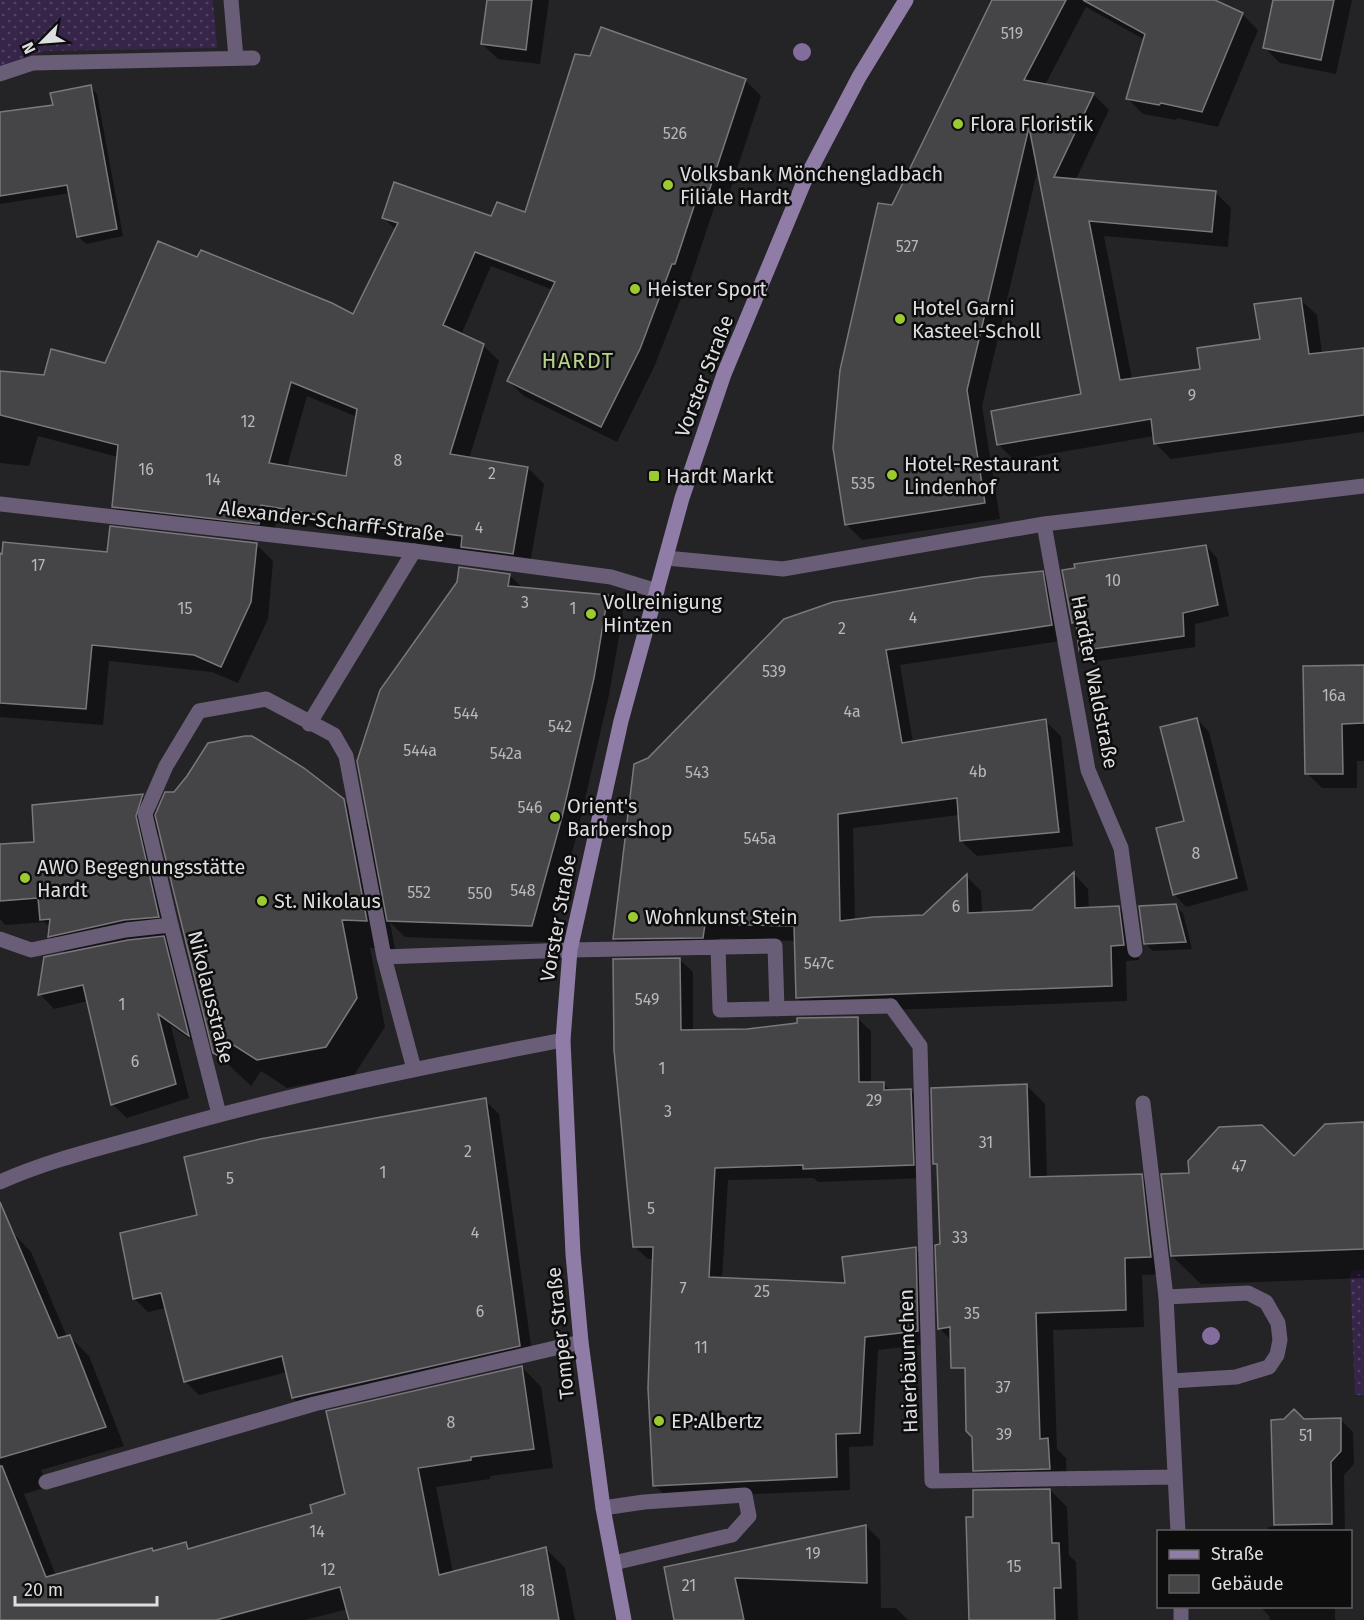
<svg xmlns="http://www.w3.org/2000/svg" width="1364" height="1620" font-family="'Fira Sans',sans-serif">
<style>
.grass{fill:url(#grass-dots)}
.shadow{fill:#0007;fill-rule:evenodd}
.building{fill:#454447;stroke:#7a787c;stroke-width:1.5;fill-rule:evenodd}
.lines{fill:none;stroke-linecap:round;stroke-linejoin:round}
.service{stroke:#695d77;stroke-width:15}
.minor{stroke:#695d77;stroke-width:15}
.secondary{stroke:#907da7;stroke-width:15}
.tree{fill:#836d9d}
.poi-dot{fill:#9cca31;stroke:#0d0d0e;stroke-width:2}
.labels{text-anchor:middle;stroke-width:5;stroke-linejoin:round;paint-order:stroke}
.number-label{font-size:16px;fill:#b8b7b9}
.poi-label{font-size:20px;fill:#dedddf;stroke:#0d0d0e;text-anchor:start}
.street-label{font-size:20px;fill:#dedddf;stroke:#0d0d0e}
.quarter-label{font-size:22px;letter-spacing:1.5px;fill:#b7d28a;stroke:#0d0d0e}
</style>
<defs>
<pattern id="grass-dots" width="8" height="8" patternUnits="userSpaceOnUse" patternTransform="scale(1.5)"><rect width="8" height="8" fill="#362549"/><path d="M2 2h.1M6 6h.1" fill="none" stroke="#534463" stroke-width="1.8" stroke-linecap="round"/></pattern>
</defs>
<rect width="100%" height="100%" fill="#242326"/>
<!-- grass -->
<path class="grass" d="M0 0H213L217 48 45 51 0 66Z
M1364 1270V1395H1355L1350 1271Z"/>
<!-- shadow -->
<path class="shadow" d="M488 0H549L540 64 498 59 482 44Z
M994 0H1211L1242 14 1258 30 1218 127 1177 118 1176 120 1143 114 1127 98 1145 40 1086 7 1045 85 1093 94 1109 110 1075 181 1215 192 1231 208 1228 247 1104 236 1132 379 1202 370 1262 341 1301 300 1317 315 1322 353 1364 350V432L1171 459 1155 443 1154 436 1014 460 998 444 1083 396 1038 168 982 406 1000 519 862 540 846 524 893 206Z
M1275 0H1352L1336 74 1280 63 1264 47Z
M745 80 761 96 725 206 716 202 690 280H688L655 365 617 442 524 396 508 381 553 290 491 266 461 335 483 345 499 361 469 459 528 468 544 484 529 569 478 563 465 550 389 540 276 520 274 539 129 522 113 506 118 457 38 436 29 466 0 463V373L45 377 353 316 396 230 383 217 492 218 525 213ZM307 396 357 417 347 477 287 467Z
M90 87 97 94 123 236 86 244 78 236 70 193 0 204V114L54 106Z
M256 544 273 561 268 619 238 683 212 672 109 661 103 725 0 717V555L109 553Z
M1206 546 1217 558 1229 616 1195 624V647L1092 662 1081 651 1078 627 1073 622Z
M1042 573 1057 588 1067 640 900 665 913 743 1045 721 1061 736 1073 846 977 856 961 841 959 815 853 828 855 921 923 916 967 877 981 891 982 914 1033 911 1074 874 1088 889 1089 909 1119 908 1134 923 1139 960 1126 961 1127 1001 813 1013 797 998 796 941 720 938 718 952 630 954 614 939 636 765Z
M509 575 524 589 607 597 623 613 609 695 577 834 548 942 405 937 390 922 395 949 370 948 385 1027 354 1075 287 1088 261 1071 251 1086 215 1052 160 830 157 839 180 939 166 940 178 952 202 1047 171 1026 189 1098 127 1118 112 1104 88 1001 54 1009 40 994 67 954 49 936 51 928 44 922 5 925 0 919V846L35 843 142 796 158 812 343 800 371 827Z
M1364 667V761H1357V788H1322L1307 773Z
M1197 719 1209 732 1248 890 1186 907 1174 894 1186 822Z
M1175 906 1183 913 1192 949 1153 951 1145 943Z
M679 959 693 972V1032L747 1031 857 1018 871 1031V1084H883L891 1091 911 1090 924 1104 926 1178 818 1182 814 1178 728 1180 722 1279 847 1285 915 1249 929 1262 931 1344 878 1350 873 1446 849 1447 850 1490 668 1498 654 1485V1259H648L634 1246Z
M1027 1086 1045 1104 1047 1178 1141 1176 1159 1194 1169 1274 1142 1275 1144 1327 1053 1330 1057 1449 1066 1458 1067 1487 992 1488 974 1470 973 1436 967 1372 962 1367 951 1340 939 1328 942 1245 939 1168 934 1163Z
M485 1100 499 1114 533 1360 307 1412 293 1398 287 1372 199 1395 185 1381 166 1308 148 1312 134 1298 199 1216Z
M1364 1124V1278L1201 1284 1172 1256 1190 1174 1294 1158Z
M12 1232 31 1252 67 1337H70L89 1356 124 1446 41 1470 47 1487 24 1494 56 1576 185 1543 191 1549 313 1514 347 1495 522 1367 541 1387 553 1468 490 1476V1479L436 1487 453 1573 546 1549 565 1568 575 1620H350L348 1609 305 1620H0V1238Z
M1340 1419 1353 1432 1354 1464 1344 1475 1345 1532H1268V1527L1275 1526 1272 1421Z
M1050 1490 1067 1507 1069 1555 1076 1562 1078 1620H971L975 1519Z
M866 1526 880 1540 881 1608H896L908 1620H676L666 1568Z
M1260 1606H1335V1620H1270L1269 1616Z"/>
<!-- building -->
<path class="building" d="M487 0H532L526 50 481 44Z
M992 0H1066L1024 80 1094 93 1054 177 1216 191 1212 232 1089 221 1120 380 1200 369 1197 348 1260 339 1254 304 1301 298 1309 354 1364 348V415L1154 444 1151 419 997 445 991 411 1081 394 1029 127 967 390 985 503 845 525 833 448 840 370 878 203 892 205Z
M1083 0H1215L1243 13 1202 112 1161 103 1159 105 1126 99 1145 34Z
M1273 0H1334L1321 60 1263 48Z
M601 27 746 79 709 191 700 188 675 264H672L640 349 601 427 507 381 555 282 475 252 443 325 484 344 450 454 528 467 513 554 461 547 462 536 372 524 261 505 259 524 112 507 118 445 0 415V371L44 375 51 349 105 363 158 241 197 257 201 250 332 303 353 314 398 223 382 218 394 182 491 216 497 202 525 212 575 54 590 56ZM291 382 357 409 346 476 269 463Z
M91 85 117 229 77 237 67 185 0 196V112L53 105 50 93Z
M110 526 257 543 251 602 221 667 194 655 92 645 86 709 0 703V553L2 554 3 542 107 552Z
M1206 545 1218 605 1183 613 1184 636 1079 651 1076 622 1072 623 1062 570 1075 568 1074 564Z
M459 567 510 574 508 586 608 595 594 678 562 817 532 926 387 921 357 761 380 690 457 582Z
M1043 571 1052 625 886 650 902 743 1046 719 1059 832 960 841 957 798 838 814 840 921 873 917 923 915 967 874 968 913 1032 910 1074 872 1075 908 1119 906 1124 945 1111 946 1112 986 796 998 794 926 705 924 703 938 613 939 634 764 648 758 784 619 833 602 982 577Z
M1364 665V723L1342 724 1343 774H1305L1303 666Z
M1197 718 1237 878 1173 895 1156 828 1184 821 1160 727Z
M245 736H252L304 768 344 799 367 921 342 920 357 998 326 1047 257 1060 232 1044 222 1058 213 1053 155 815 165 792H174L187 776 208 743Z
M143 794 136 816 159 917 124 920 48 937 50 919 40 920 38 898 0 901V844L34 842 32 805Z
M1176 904 1186 942 1144 944 1139 906Z
M164 936 189 1036 158 1014 176 1084 111 1105 83 985 38 995 44 957 128 940Z
M680 958 681 1030 747 1029 797 1023V1018L858 1017 859 1082H884V1090L911 1089 914 1165 803 1169V1165L715 1168 709 1277 845 1283 842 1257 916 1247 918 1331 865 1337 860 1433 836 1434 837 1477 653 1486 648 1388 653 1247H633L614 1050 613 959Z
M1027 1084 1030 1177 1142 1174 1151 1257 1125 1258 1126 1310 1036 1313 1040 1439 1048 1438 1050 1469 973 1471 972 1437 966 1431 965 1368H951L950 1327 938 1329 935 1245 940 1244 937 1164H933L931 1088Z
M486 1098 520 1346 292 1398 282 1356 184 1382 161 1293 133 1299 120 1233 197 1215 184 1157 260 1139Z
M1364 1122V1249L1171 1256 1161 1174 1189 1173 1188 1161 1219 1127 1262 1125 1294 1156 1325 1124Z
M0 1202 58 1338 70 1335 106 1427 0 1458Z
M522 1366 534 1449 471 1457V1460L418 1468 439 1575 546 1547 559 1620H349L340 1587 216 1620H0V1466H2L46 1577 152 1548 153 1551 186 1542 188 1549 312 1513 310 1505 345 1494 326 1411Z
M1294 1409 1304 1419 1341 1418V1451L1331 1462 1332 1524 1274 1525 1271 1420 1284 1419Z
M1050 1489 1052 1543H1059L1061 1588H1054L1055 1620H969L966 1517H973V1490Z
M866 1525 867 1583 735 1578 744 1620H674L664 1567Z"/>
<g class="lines">
<!-- service -->
<path class="service" d="M231 0 236 58
M0 74 33 63 253 58
M309 724 414 551
M718 947 720 1010 891 1006
M384 957 570 950 775 946 777 1009
M219 1114 171 925 145 814 166 766 199 711 266 699 334 735 346 756 384 957 414 1069
M1166 1297 1248 1293 1266 1302 1278 1323 1280 1340 1277 1355 1269 1367 1236 1377 1171 1381
M46 1482 314 1404 581 1342
M603 1508 644 1502 745 1495 749 1516 732 1535 614 1563"/>
<!-- minor -->
<path class="minor" d="M0 504 414 551 611 577 657 591
M1044 524 1088 770 1121 848 1135 950
M666 558 783 569 1044 524 1364 486
M0 939 31 950 126 930 171 925
M891 1006 920 1046 932 1481 1175 1477
M1143 1103 1166 1297 1178 1532
M0 1182C47 1161 97 1149 147 1135 284 1095 423 1067 563 1040
M1181 1606V1620"/>
<!-- secondary -->
<path class="secondary" d="M624 1620 603 1508 581 1342 573 1254 563 1040 570 950 621 721 682 498 724 374 804 182 859 77 906 0"/>
</g>
<!-- trees -->
<g class="tree">
<circle cx="802" cy="52" r="9"/>
<circle cx="1211" cy="1336" r="9"/>
</g>
<!-- markers -->
<g class="poi-dot">
<circle cx="958" cy="124" r="6"/>
<circle cx="668" cy="185" r="6"/>
<circle cx="635" cy="289" r="6"/>
<circle cx="900" cy="319" r="6"/>
<circle cx="892" cy="475" r="6"/>
<rect x="648" y="470" width="12" height="12" rx="3"/>
<circle cx="591" cy="614" r="6"/>
<circle cx="555" cy="817" r="6"/>
<circle cx="25" cy="878" r="6"/>
<circle cx="262" cy="901" r="6"/>
<circle cx="633" cy="917" r="6"/>
<circle cx="659" cy="1421" r="6"/>
</g>
<g class="labels">
<!-- number labels -->
<g class="number-label">
<text x="1012" y="39">519</text>
<text x="675" y="139">526</text>
<text x="907" y="252">527</text>
<text x="1192" y="401">9</text>
<text x="248" y="427">12</text>
<text x="398" y="466">8</text>
<text x="146" y="475">16</text>
<text x="492" y="479">2</text>
<text x="213" y="485">14</text>
<text x="863" y="489">535</text>
<text x="479" y="533">4</text>
<text x="38" y="571">17</text>
<text x="1113" y="586">10</text>
<text x="525" y="608">3</text>
<text x="185" y="614">15</text>
<text x="573" y="614">1</text>
<text x="913" y="623">4</text>
<text x="842" y="634">2</text>
<text x="774" y="677">539</text>
<text x="1334" y="701">16a</text>
<text x="852" y="717">4a</text>
<text x="466" y="719">544</text>
<text x="560" y="732">542</text>
<text x="420" y="756">544a</text>
<text x="506" y="759">542a</text>
<text x="978" y="777">4b</text>
<text x="697" y="778">543</text>
<text x="530" y="813">546</text>
<text x="760" y="844">545a</text>
<text x="1196" y="859">8</text>
<text x="523" y="896">548</text>
<text x="419" y="898">552</text>
<text x="480" y="899">550</text>
<text x="956" y="912">6</text>
<text x="819" y="969">547c</text>
<text x="647" y="1005">549</text>
<text x="122" y="1010">1</text>
<text x="135" y="1067">6</text>
<text x="662" y="1074">1</text>
<text x="874" y="1106">29</text>
<text x="668" y="1117">3</text>
<text x="986" y="1148">31</text>
<text x="468" y="1157">2</text>
<text x="1239" y="1172">47</text>
<text x="383" y="1178">1</text>
<text x="230" y="1184">5</text>
<text x="651" y="1214">5</text>
<text x="475" y="1238">4</text>
<text x="960" y="1243">33</text>
<text x="683" y="1294">7</text>
<text x="762" y="1297">25</text>
<text x="480" y="1317">6</text>
<text x="972" y="1319">35</text>
<text x="701" y="1353">11</text>
<text x="1003" y="1393">37</text>
<text x="451" y="1428">8</text>
<text x="1004" y="1440">39</text>
<text x="1306" y="1441">51</text>
<text x="317" y="1537">14</text>
<text x="813" y="1559">19</text>
<text x="1014" y="1572">15</text>
<text x="328" y="1575">12</text>
<text x="689" y="1591">21</text>
<text x="527" y="1596">18</text>
</g>
<!-- poi labels -->
<g class="poi-label">
<text x="970" y="131">Flora Floristik</text>
<text x="680" y="181">Volksbank Mönchengladbach<tspan x="680" dy="23">Filiale Hardt</tspan></text>
<text x="647" y="296">Heister Sport</text>
<text x="912" y="315">Hotel Garni<tspan x="912" dy="23">Kasteel-Scholl</tspan></text>
<text x="904" y="471">Hotel-Restaurant<tspan x="904" dy="23">Lindenhof</tspan></text>
<text x="666" y="483">Hardt Markt</text>
<text x="603" y="609">Vollreinigung<tspan x="603" dy="23">Hintzen</tspan></text>
<text x="567" y="813">Orient's<tspan x="567" dy="23">Barbershop</tspan></text>
<text x="37" y="874">AWO Begegnungsstätte<tspan x="37" dy="23">Hardt</tspan></text>
<text x="274" y="908">St. Nikolaus</text>
<text x="645" y="924">Wohnkunst Stein</text>
<text x="671" y="1428">EP:Albertz</text>
</g>
<!-- street labels -->
<g class="street-label">
<text transform="translate(704 376) rotate(-69)" y="7">Vorster Straße</text>
<text transform="translate(332 521) rotate(7)" y="7">Alexander-Scharff-Straße</text>
<text transform="translate(1095 682) rotate(79)" y="7">Hardter Waldstraße</text>
<text transform="translate(558 918) rotate(-80)" y="7">Vorster Straße</text>
<text transform="translate(211 997) rotate(76)" y="7">Nikolausstraße</text>
<text transform="translate(560 1333) rotate(-96)" y="7">Tomper Straße</text>
<text transform="translate(908 1361) rotate(-92)" y="7">Haierbäumchen</text>
</g>
<!-- quarter labels -->
<g class="quarter-label">
<text x="578" y="368">HARDT</text>
</g>
</g>
<!-- legend -->
<rect x="1157" y="1530" width="195" height="78" fill="#0d0d0e" stroke="#616062" stroke-width="1.5"/>
<rect x="1169" y="1550" width="30" height="9" fill="#907da7" stroke="#616062" stroke-width="1.5"/>
<text x="1211" y="1560" font-size="18" fill="#dedddf">Straße</text>
<rect x="1169" y="1575" width="30" height="18" fill="#454447" stroke="#616062" stroke-width="1.5"/>
<text x="1211" y="1590" font-size="18" fill="#dedddf">Gebäude</text>
<!-- north arrow -->
<g transform="translate(42 42) rotate(245)" stroke="#0d0d0e" stroke-width="4.5" paint-order="stroke">
<path d="M0-4.5L10 22L0 15L-10 22Z" fill="#dedddf"/>
<text y="-9" font-size="16" font-weight="bold" text-anchor="middle" fill="#dedddf">N</text>
</g>
<!-- scale -->
<path d="M15 1596v9h142v-9" fill="none" stroke="#dedddf" stroke-width="3"/>
<text x="24" y="1596" font-size="18" fill="#dedddf" stroke="#0d0d0e" stroke-width="4.5" paint-order="stroke">20 m</text>
</svg>
